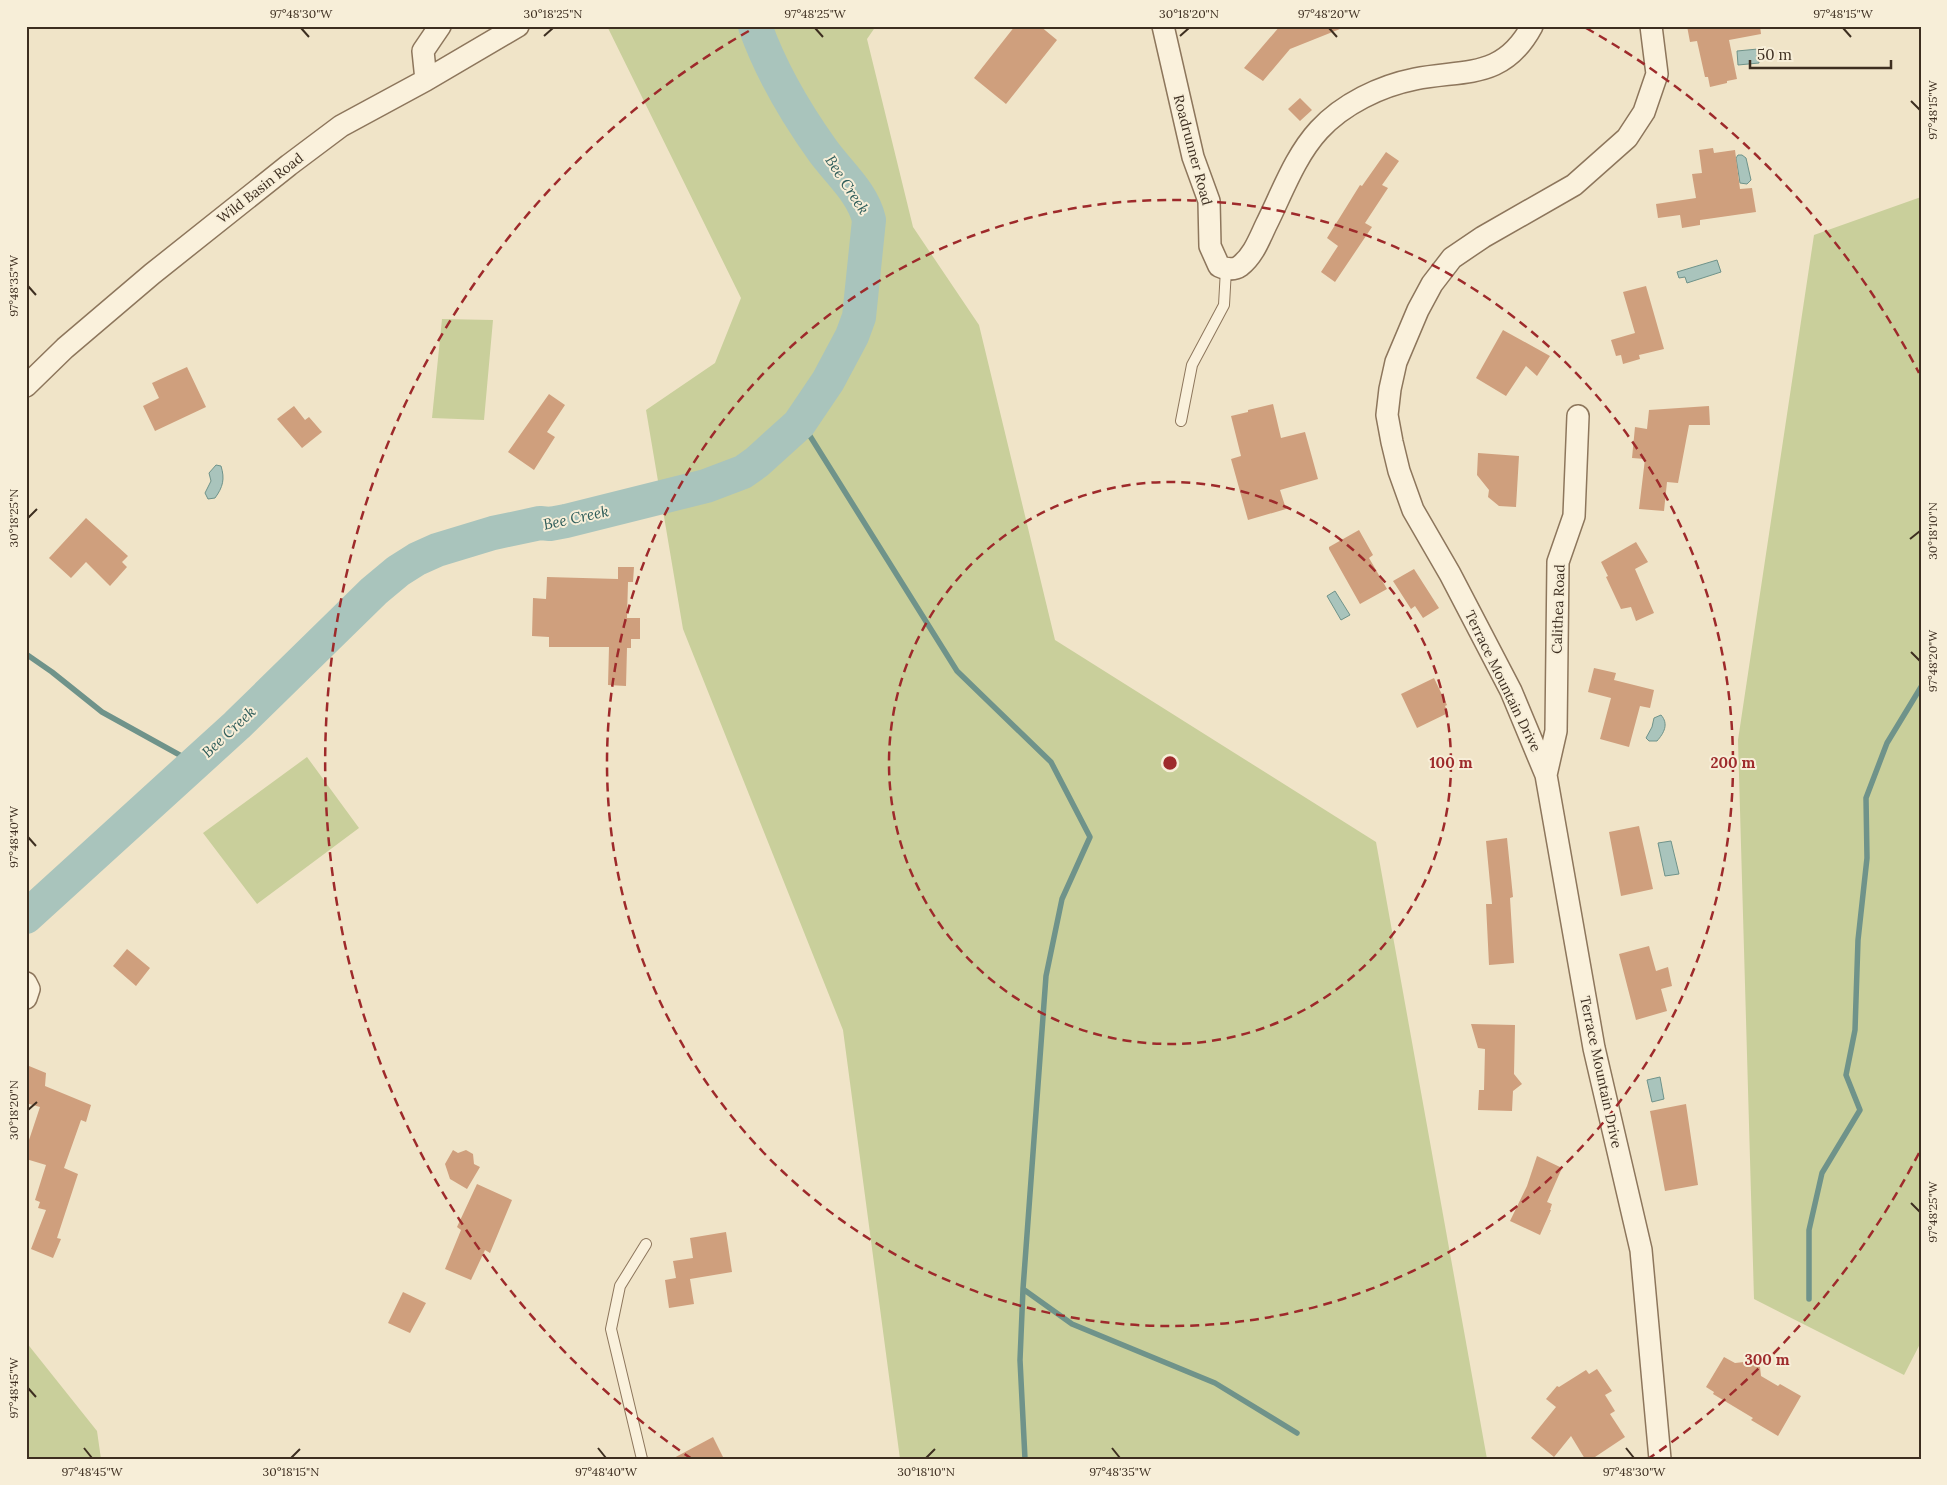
<svg xmlns="http://www.w3.org/2000/svg" width="1947" height="1485" font-family="Lora,serif">
<style>
.green{fill:#c9cf9b}
.water{fill:#a9c4bc;stroke:#6f938a}
.lines{fill:none;stroke-linecap:round;stroke-linejoin:round}
.stream{stroke:#6f938a;stroke-width:5.5}
.river{stroke:#a9c4bc;stroke-width:34}
.building{fill:#cf9f7d}
.lane-casing{stroke:#8d765c;stroke-width:12}
.street-casing{stroke:#8d765c;stroke-width:24}
.lane{stroke:#faf1dc;stroke-width:10}
.street{stroke:#faf1dc;stroke-width:21}
.ticks{fill:none;stroke:#3d2e20;stroke-width:2}
.ring{fill:none;stroke:#9e2a2b;stroke-width:2.5;stroke-dasharray:9 6}
.labels{text-anchor:middle;stroke-width:4;stroke-linejoin:round;paint-order:stroke}
.street-label{font-size:14px;fill:#3d2e20;stroke:#f7eed8}
.water-label{font-size:15px;font-style:italic;fill:#2f5d5a;stroke:#f7eed8}
.centre{fill:#9e2a2b;stroke:#f7eed8;stroke-width:2.5}
.ring-label{font-size:15px;text-anchor:middle;font-weight:bold;fill:#9e2a2b;stroke:#f7eed8;stroke-width:4;stroke-linejoin:round;paint-order:stroke}
.neatline{fill:none;stroke:#3d2e20;stroke-width:2}
.ticks-label{font-size:12px;text-anchor:middle;fill:#3d2e20}
</style>
<rect width="100%" height="100%" fill="#f0e4c8"/>
<!-- green -->
<path class="green" d="M607 26H876L867 39 913 227 979 325 1055 640 1376 842 1487 1459H900L843 1030 683 629 646 410 715 363 741 298Z
M1921 197V1342L1904 1375 1754 1299 1738 740 1814 235Z
M442 319 493 320 484 420 432 418Z
M307 757 359 828 257 904 203 833Z
M26 1342 97 1431 101 1459H26Z"/>
<!-- water -->
<path class="water" d="M1758 49 1759 63 1738 65 1737 51Z
M1738 155H1742L1746 158 1751 180 1747 184 1740 183 1736 158Z
M1717 260 1721 272 1687 283 1685 277 1679 278 1677 272Z
M216 465 221 466C225 479 223 487 215 498L208 499 205 493 211 481 209 473Z
M1335 591 1350 615 1341 620 1327 596Z
M1661 715C1669 724 1664 733 1657 741H1649L1646 738 1652 727 1654 718Z
M1671 841 1679 874 1665 876 1658 843Z
M1660 1077 1664 1099 1652 1102 1647 1080Z"/>
<g class="lines">
<!-- stream -->
<path class="stream" d="M799 424 810 436 957 671 1051 762 1090 837 1062 899 1046 976 1023 1289 1072 1324 1215 1383 1297 1433
M26 654 52 672 102 712 194 763
M1023 1289 1020 1360 1025 1459
M1809 1299V1230L1822 1173 1860 1110 1846 1075 1855 1030 1858 940 1867 858 1866 798 1887 743 1921 687"/>
<!-- river -->
<path class="river" d="M26 917 237 725 374 591 398 571 417 559 437 550 493 533 540 523 550 524 566 521 706 486 743 472 757 462 799 424 828 381 852 336 859 317 869 220C863 193 839 173 823 151 795 112 771 71 755 26"/>
</g>
<!-- building -->
<path class="building" d="M1015 26H1040L1057 40 1006 104 974 78Z
M1280 26H1345V27L1290 49 1263 81 1244 68Z
M1687 26H1760L1761 34 1729 40 1737 79 1727 81V83L1710 87 1708 77H1705L1697 41 1690 42Z
M1300 98 1312 110 1300 121 1288 109Z
M1713 148 1714 153 1735 150 1740 189 1752 188 1756 212 1700 220V225L1682 228 1680 215 1658 218 1656 204 1696 198 1692 174 1702 173 1699 150Z
M1386 152 1399 161 1382 185 1388 188 1365 223 1372 227 1335 282 1321 272 1338 246 1327 238 1360 185 1362 186Z
M1646 286 1664 349 1639 355 1640 359 1623 364 1621 355 1616 356 1611 340 1635 333 1623 292Z
M1503 330 1550 356 1537 376 1526 366 1506 396 1476 378Z
M187 367 206 407 155 431 143 406 159 398 152 383Z
M549 394 565 405 547 432 555 437 534 470 508 452Z
M1273 404 1281 438 1305 432 1318 479 1280 490 1286 509 1248 520 1231 459 1241 456 1231 416 1248 412V410Z
M294 406 305 420 309 417 322 432 302 448 277 419Z
M1709 406 1710 425H1689L1678 483 1667 482 1664 511 1639 509 1645 459 1632 458 1635 427 1647 429 1649 410Z
M1478 453 1519 456 1516 507 1499 506 1488 497 1489 490 1477 475Z
M86 518 128 556 122 562 127 567 110 586 86 562 71 578 49 558Z
M1359 530 1373 555 1369 558 1387 589 1360 604 1329 549V547Z
M1636 542 1648 562 1635 569 1654 613 1636 621 1631 607 1621 609 1606 577 1608 576 1601 562Z
M618 567H634L633 582H628L627 618H640V639H631V648H627L626 686 608 685 609 647H549V637L532 636 533 598 546 599 547 577 618 579Z
M1414 569 1439 608 1423 618 1415 606 1411 609 1393 581Z
M1594 668 1616 673 1614 680 1654 690 1650 708 1640 706 1629 747 1600 739 1611 698 1588 692Z
M1434 678 1447 705 1445 706 1448 713 1417 728 1401 694Z
M1639 826 1653 889 1621 896 1609 832Z
M1507 838 1513 897 1510 898 1514 963 1489 965 1486 904H1492L1486 841Z
M1649 946 1656 971 1668 967 1672 986 1661 989 1667 1011 1636 1020 1619 954Z
M127 949 150 968 136 986 113 966Z
M1471 1024 1515 1025 1514 1074 1522 1084 1513 1091 1512 1111 1478 1110 1479 1090H1484L1485 1049 1478 1048Z
M29 1066 46 1073 45 1086 91 1105 86 1122 81 1120 64 1168 78 1174 57 1238 61 1239 53 1258 31 1249 46 1210 38 1208 40 1202 35 1200 46 1165 26 1159V1149L40 1107 26 1103V1075Z
M1686 1104 1698 1185 1665 1191 1650 1111Z
M453 1150 458 1153 466 1150 473 1154 474 1164 480 1167 467 1189 450 1179 445 1164Z
M1537 1156 1562 1168 1547 1202 1552 1204 1550 1210H1551L1540 1235 1510 1221 1527 1186Z
M477 1184 512 1200 490 1253 485 1250 471 1280 445 1269 461 1230 457 1227Z
M726 1232 732 1272 690 1279 694 1304 669 1308 665 1280 676 1278 673 1261 693 1258 690 1238Z
M403 1292 426 1303 410 1333 388 1323Z
M1724 1357 1735 1363 1753 1361 1760 1367 1761 1376 1778 1386 1780 1384 1801 1396 1778 1436 1751 1420 1753 1418 1713 1394 1714 1392 1706 1387Z
M1597 1369 1612 1391 1605 1395 1615 1411 1610 1414 1625 1437 1592 1459H1585L1571 1436 1554 1457 1531 1438 1556 1407 1546 1399 1557 1386 1559 1387 1586 1370 1589 1374Z
M713 1437 724 1459H672Z"/>
<g class="lines">
<!-- lane casing -->
<g class="lane-casing">
<path id="lane" d="M1181 421 1192 365 1224 305 1226 269
M642 1459 611 1329 620 1286 646 1244"/>
</g>
<!-- street casing -->
<g class="street-casing">
<path id="street" d="M1163 26 1193 157 1209 201 1210 246 1219 266C1226 269 1233 271 1240 266 1253 256 1259 240 1266 225 1282 193 1295 156 1319 130 1343 104 1380 86 1415 79 1465 69 1503 80 1532 26
M1651 26 1657 74 1644 112 1627 138 1574 185 1483 237 1452 258 1432 284 1418 310 1396 362 1390 389 1387 415 1392 442 1399 471 1413 510 1450 574 1511 691 1546 775 1594 1048 1641 1250 1660 1459
M426 80 423 51 440 26
M26 386 65 348 152 274 289 165 341 126 426 80 518 26
M1546 775 1556 731 1558 562 1574 516 1578 416
M26 983 29 989 26 998"/>
</g>
<!-- lane -->
<use href="#lane" class="lane"/>
<!-- street -->
<use href="#street" class="street"/>
</g>
<!-- ticks -->
<path class="ticks" d="M301 28 309 37M815 28 823 37M1329 28 1337 37M1843 28 1851 37M544 36 553 28M1180 36 1189 28M1911 101 1920 110M28 286 36 295M28 518 37 509M1910 539 1920 531M1911 652 1920 661M28 837 36 846M28 1110 37 1102M1911 1203 1920 1212M28 1388 36 1397M84 1448 92 1458M598 1448 606 1458M1112 1448 1120 1458M1626 1448 1634 1458M291 1458 300 1449M926 1458 935 1449"/>
<!-- distance rings -->
<g class="ring">
<circle cx="1170" cy="763" r="281"/>
<circle cx="1170" cy="763" r="563"/>
<path d="M1919 1153A844 844 0 0 1 1648 1459M692 1459A844 844 0 0 1 754 28M1586 28A844 844 0 0 1 1919 373"/>
</g>
<g class="labels">
<!-- street labels -->
<g class="street-label">
<text transform="translate(1193 150) rotate(75)" y="5">Roadrunner Road</text>
<text transform="translate(260 188) rotate(-38)" y="5">Wild Basin Road</text>
<text transform="translate(1558 609) rotate(-88)" y="5">Calithea Road</text>
<text transform="translate(1503 681) rotate(64)" y="5">Terrace Mountain Drive</text>
<text transform="translate(1601 1072) rotate(78)" y="5">Terrace Mountain Drive</text>
</g>
<!-- water labels -->
<g class="water-label">
<text transform="translate(847 185) rotate(57)" y="5">Bee Creek</text>
<text transform="translate(576 518) rotate(-12)" y="5">Bee Creek</text>
<text transform="translate(229 732) rotate(-43)" y="5">Bee Creek</text>
</g>
</g>
<circle cx="1170" cy="763" r="8" class="centre"/>
<g class="ring-label">
<text x="1451" y="768">100 m</text>
<text x="1733" y="768">200 m</text>
<text x="1767" y="1365">300 m</text>
</g>
<!-- border -->
<rect width="1947" height="1485" fill="none" stroke="#f7eed8" stroke-width="55"/>
<!-- scale -->
<path d="M1750 60v8h141v-8" fill="none" stroke="#3d2e20" stroke-width="2.5"/>
<text x="1757" y="60" font-size="15" fill="#3d2e20" stroke="#f7eed8" stroke-width="4" paint-order="stroke">50 m</text>
<rect x="28" y="28" width="1892" height="1430" class="neatline"/>
<g class="ticks-label">
<text x="301" y="18">97°48'30"W</text>
<text x="553" y="18">30°18'25"N</text>
<text x="815" y="18">97°48'25"W</text>
<text x="1189" y="18">30°18'20"N</text>
<text x="1329" y="18">97°48'20"W</text>
<text x="1843" y="18">97°48'15"W</text>
<text transform="translate(1933 110) rotate(-90)" y="4">97°48'15"W</text>
<text transform="translate(14 286) rotate(-90)" y="4">97°48'35"W</text>
<text transform="translate(14 518) rotate(-90)" y="4">30°18'25"N</text>
<text transform="translate(1933 531) rotate(-90)" y="4">30°18'10"N</text>
<text transform="translate(1933 661) rotate(-90)" y="4">97°48'20"W</text>
<text transform="translate(14 837) rotate(-90)" y="4">97°48'40"W</text>
<text transform="translate(14 1110) rotate(-90)" y="4">30°18'20"N</text>
<text transform="translate(1933 1212) rotate(-90)" y="4">97°48'25"W</text>
<text transform="translate(14 1388) rotate(-90)" y="4">97°48'45"W</text>
<text x="92" y="1476">97°48'45"W</text>
<text x="291" y="1476">30°18'15"N</text>
<text x="606" y="1476">97°48'40"W</text>
<text x="926" y="1476">30°18'10"N</text>
<text x="1120" y="1476">97°48'35"W</text>
<text x="1634" y="1476">97°48'30"W</text>
</g>
</svg>
